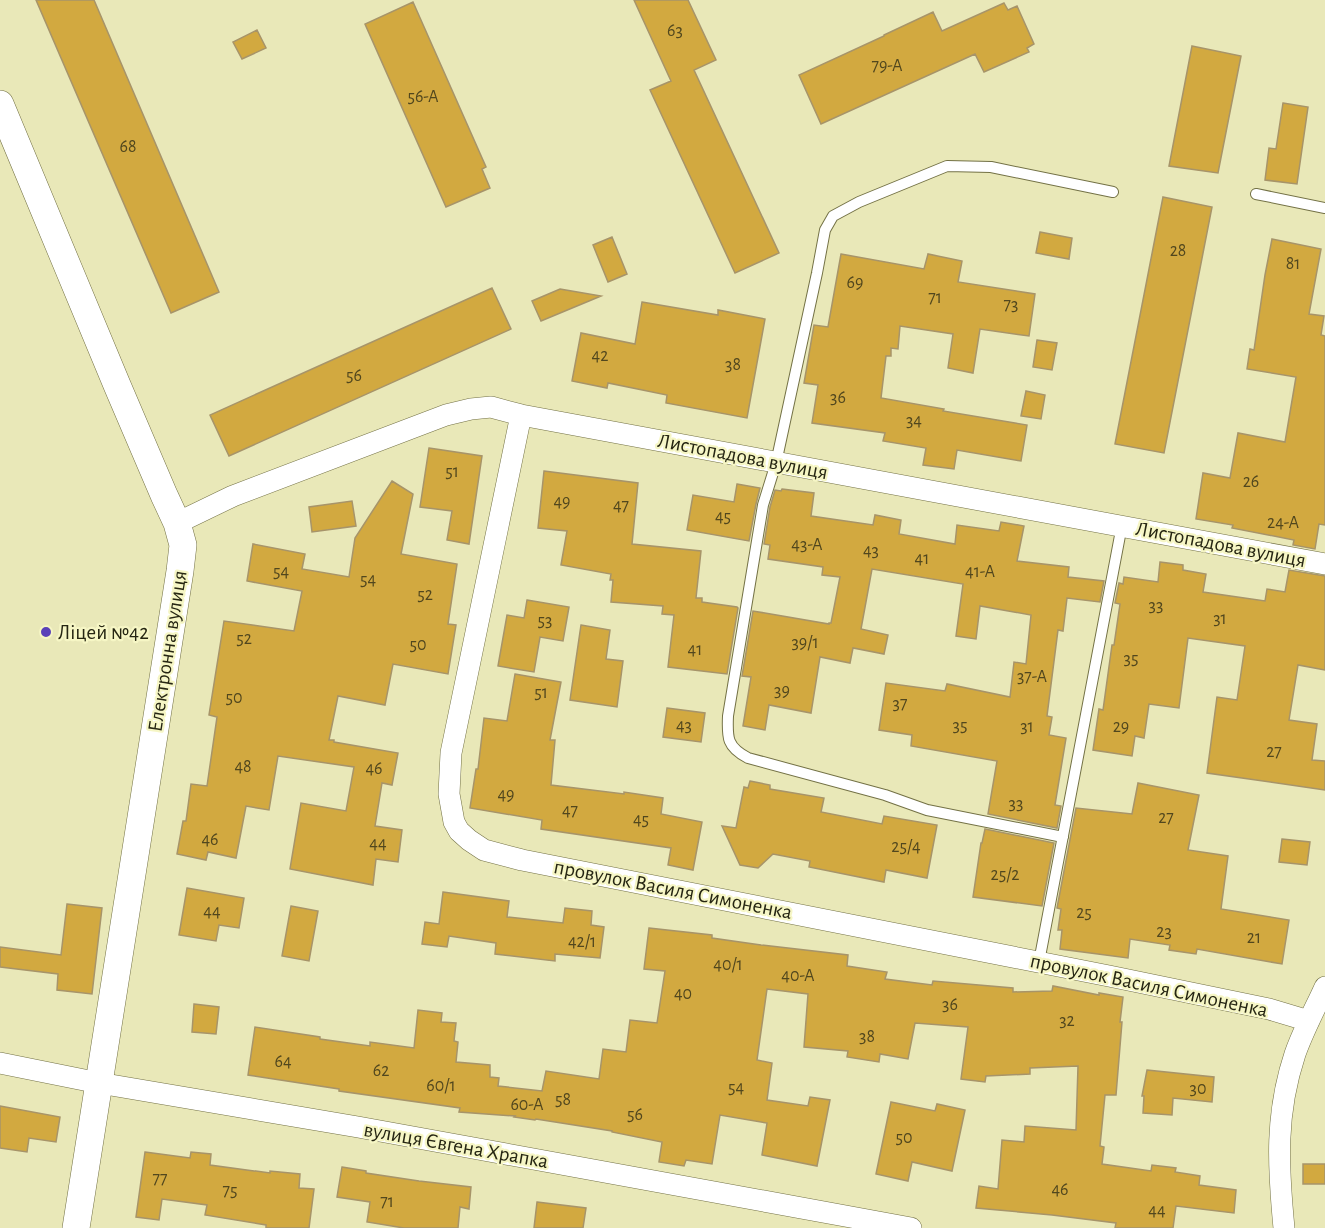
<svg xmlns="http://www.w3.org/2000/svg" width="1325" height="1228" font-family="'Alegreya Sans',sans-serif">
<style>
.building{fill:#d2a940;stroke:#a79469;stroke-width:1.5}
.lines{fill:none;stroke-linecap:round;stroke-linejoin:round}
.service-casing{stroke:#737145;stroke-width:12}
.minor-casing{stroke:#737145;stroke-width:22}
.tertiary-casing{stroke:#737145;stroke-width:28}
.service{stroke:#fff;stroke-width:10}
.minor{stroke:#fff;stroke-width:21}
.tertiary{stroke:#fff;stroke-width:27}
.poi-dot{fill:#5940b8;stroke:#f6f6c5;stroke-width:2}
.labels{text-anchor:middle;stroke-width:4.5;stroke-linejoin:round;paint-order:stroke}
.number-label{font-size:18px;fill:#51471e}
.street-label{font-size:21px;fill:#262613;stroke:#f6f6c5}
.poi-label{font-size:21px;fill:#262613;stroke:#f6f6c5;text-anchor:start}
</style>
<rect width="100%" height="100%" fill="#e9e8b8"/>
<!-- building -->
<path class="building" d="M36 0H94L219 292 171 313Z
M634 0H688L716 60 694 70 779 253 735 273 650 90 671 81Z
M413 2 486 167 482 169 490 188 446 207 365 24Z
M1004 3 1008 10 1017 6 1034 44 1027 48 1029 52 984 72 975 54 821 124 799 75 884 36V35L933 12 942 31Z
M257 30 266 48 242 59 233 42Z
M1192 46 1241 56 1218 173 1169 166Z
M1283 103 1308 107 1297 184 1265 180 1269 148 1276 149Z
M1163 197 1212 207 1164 453 1115 444Z
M1040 232 1072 238 1069 259 1036 253Z
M612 237 627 274 608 282 593 245Z
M1272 239 1321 249 1309 314 1324 316 1321 335 1325 336V525L1319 524 1315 549 1293 545 1294 540 1232 528 1233 525 1196 519 1203 473 1230 478 1238 433 1285 442 1296 377 1247 369 1250 349 1254 350 1265 275Z
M841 254 924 269 928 254 962 261 958 282 1035 294 1029 336 980 329 973 373 948 368 953 334 900 326 898 349 891 348V356H886L881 398 944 409 943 411 1027 425 1021 461 957 450 954 469 923 465 926 448 883 441 885 433 812 423 818 385 804 383 814 325 828 327Z
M492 288 511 329 229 456 210 415Z
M560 289 601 296 541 321 532 301Z
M642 302 718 315V310L765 319 747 418 666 403 667 395 608 383 607 388 572 381 581 333 635 344Z
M1037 340 1057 343 1052 370 1033 367Z
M1026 391 1045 395 1041 419 1021 416Z
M429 448 482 456 469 544 447 540 452 511 420 507Z
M544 471 638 483 632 544 701 551 696 598H702V602L737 607 738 608 727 674 668 667 674 615 662 614 663 606 611 602 613 580H610L611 574 561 565 567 531 538 528Z
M392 481 413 494 401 554 457 564 448 624 456 625 448 674 393 664 385 705 338 696 329 740H334V742L398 753 392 785 382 783 375 826 402 830 398 862 376 859 373 885 290 869 301 803 346 811 354 767 278 756 269 810 246 806 236 858 208 852 206 860 177 854 183 821H186L191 784 207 786 217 717 209 715 224 621 294 631 302 591 247 581 253 544 305 554 302 569 349 577 355 538Z
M737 484 760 488 756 504 749 541 687 530 693 495 734 502Z
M782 489 814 493 811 516 873 525 875 515 901 520 899 534 955 544 957 525 999 531 1001 522 1024 526 1017 561 1069 567 1068 577 1104 581 1100 602 1067 598 1063 631 1058 630 1047 716 1052 717 1049 735 1066 738 1055 805 1061 806 1057 828 988 814 997 761 911 746 912 735 879 730 886 683 945 691 947 684 1010 697 1014 662 1026 664 1031 615 980 606 976 639 956 636 963 584 872 569 861 629 888 635 884 654 853 648 850 663 820 657 811 713 769 705 765 730 743 726 751 677 742 676 753 611 829 624V623H831L840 577 822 575 823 567 768 559 770 545 764 544 770 507 775 490 781 491Z
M352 501 356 526 312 532 309 507Z
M1160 562 1183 565V570L1206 574 1203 592 1265 601 1267 589 1285 592 1289 570 1325 576V670L1298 665 1289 720 1317 724 1312 760 1325 761V790L1207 773 1217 697 1237 700 1245 646 1188 638 1179 708 1149 704 1144 738 1135 736 1132 756 1093 750 1099 709 1103 710 1112 645H1114L1120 604 1115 603 1119 583 1123 584 1124 577 1158 582Z
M527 600 569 607 563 641 540 637 534 672 498 666 507 615 524 618Z
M581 625 610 630 606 659 623 661 617 707 570 700Z
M515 674 561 682 550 740H555L551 785 624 794V792L663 798 661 814 702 822 693 870 668 865 671 848 541 829 542 820 470 808 476 769H478L484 718 507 721Z
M667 708 705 713 701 742 663 737Z
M750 781 770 785V789L824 798 821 812 882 824 884 816 937 825 927 878 886 870 884 882 809 867 810 861 773 854 758 868 740 865 722 826 736 828 744 787 748 788Z
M1138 783 1199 795 1188 850 1228 856 1221 909 1289 920 1282 964 1197 949 1196 954 1169 950 1170 945 1130 939 1128 958 1060 949 1062 930H1058L1061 909 1057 908 1076 808 1132 814Z
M985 829 1054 843 1042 906 973 897 981 843H982Z
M1282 839 1310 842 1307 865 1279 862Z
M187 888 244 898 239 928 219 925 216 941 179 935Z
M443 892 509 901 507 917 563 923 565 908 592 911 591 925 604 927 600 958 555 954V961L495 954 496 943 449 936 447 947 422 944 425 922 439 924Z
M67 904 102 908 92 994 57 990 58 974 0 967V947L61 955Z
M291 906 318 911 309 961 282 956Z
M649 928 712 935V938L761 945 848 955 847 966 887 972 885 979 932 985 933 981 1013 988V992L1052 991 1053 986 1099 995V993L1123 997 1120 1022H1122L1116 1095H1105L1100 1146 1104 1147 1102 1164 1151 1171 1152 1165 1176 1168 1175 1172 1200 1176 1199 1185 1236 1190 1234 1213 1176 1206 1173 1228H1115L1116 1223 1052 1215 976 1208 979 1186 998 1189 1002 1140 1024 1142 1025 1126 1076 1130 1078 1066 1030 1068V1074L986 1076 985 1082 961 1079 968 1027 915 1023 908 1059 880 1054 879 1062 847 1057 848 1051 804 1047 808 994 767 989 757 1060 772 1063 767 1100 808 1106 810 1097 830 1100 817 1166 762 1155 767 1123 720 1115 712 1164 686 1160 684 1166 659 1162 662 1142 612 1132V1131L536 1119 535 1120 514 1117 515 1116 459 1112 460 1108 339 1091V1089L248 1075 255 1027 320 1037V1039L370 1046V1042L414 1048 418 1010 442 1013 441 1022 456 1023 454 1041 458 1042 456 1062 490 1065V1077L499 1078 498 1086 542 1091 546 1071 599 1079 603 1049 626 1052 630 1020 657 1023 665 971 644 969Z
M194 1004 219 1007 216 1034 192 1032Z
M1147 1070 1214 1077 1212 1102 1173 1098 1172 1115 1143 1113 1144 1096H1142Z
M891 1102 935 1111 937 1104 965 1110 952 1171 912 1162 908 1181 876 1174Z
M0 1106 60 1117 56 1142 29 1138 27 1152 0 1148Z
M145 1152 190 1158 191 1152 211 1154 210 1165 270 1173V1171L300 1174 299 1188 314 1189 309 1228H266V1225L205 1215 207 1205 162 1199 159 1220 136 1217Z
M1303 1164H1325V1184H1303Z
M342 1167 366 1171V1173L419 1181 471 1187 469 1209 460 1207 458 1228H404L367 1222 370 1202 337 1197Z
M537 1202 586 1208 583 1228H534Z"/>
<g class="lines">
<!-- service casing -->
<g class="service-casing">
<path id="service" d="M1256 194 1325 208
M1063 837 927 810 885 795 748 758C727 747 727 738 728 716L763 505 776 463 817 273 825 230 833 216 859 202 947 166 991 167 1113 192
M1039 962 1122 525"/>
</g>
<!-- minor casing -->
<g class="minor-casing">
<path id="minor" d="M521 415 451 753 449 794 454 822 459 831 469 840 484 850 522 860 1109 976 1269 1009 1309 1021
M177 523 233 496 446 415 471 409 491 407 521 415 1325 564
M0 1063 99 1083 358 1127 911 1228
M1284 1228C1278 1166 1275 1114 1295 1054 1303 1031 1315 1009 1325 987"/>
</g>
<!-- tertiary casing -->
<g class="tertiary-casing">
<path id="tertiary" d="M0 104 117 385 164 495 177 523 183 545 180 571 76 1228"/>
</g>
<!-- service -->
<use href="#service" class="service"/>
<!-- minor -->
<use href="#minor" class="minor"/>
<!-- tertiary -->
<use href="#tertiary" class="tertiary"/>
</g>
<!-- markers -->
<circle class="poi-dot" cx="46" cy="632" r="6"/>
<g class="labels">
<!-- number labels -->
<g class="number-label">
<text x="675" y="36">63</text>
<text x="887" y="71">79-А</text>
<text x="423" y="102">56-А</text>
<text x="128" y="152">68</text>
<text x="1178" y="256">28</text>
<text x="1293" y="269">81</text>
<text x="855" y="288">69</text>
<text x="935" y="303">71</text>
<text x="1011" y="310">73</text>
<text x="600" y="361">42</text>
<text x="733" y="370">38</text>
<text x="354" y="381">56</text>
<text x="838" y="403">36</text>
<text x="914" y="426">34</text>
<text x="452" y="477">51</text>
<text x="1251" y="487">26</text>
<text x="562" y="507">49</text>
<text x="621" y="511">47</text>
<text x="723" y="522">45</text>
<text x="1283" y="528">24-А</text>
<text x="807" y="550">43-А</text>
<text x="871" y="556">43</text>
<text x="922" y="564">41</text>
<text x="281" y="577">54</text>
<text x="980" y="577">41-А</text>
<text x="368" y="585">54</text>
<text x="425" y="600">52</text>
<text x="1156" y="611">33</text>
<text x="1220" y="624">31</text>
<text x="545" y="626">53</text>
<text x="244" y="644">52</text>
<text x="805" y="648">39/1</text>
<text x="418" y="650">50</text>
<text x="695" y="655">41</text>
<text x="1131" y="664">35</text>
<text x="1032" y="682">37-А</text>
<text x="782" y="696">39</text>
<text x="541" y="698">51</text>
<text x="234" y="703">50</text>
<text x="900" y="709">37</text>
<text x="684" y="731">43</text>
<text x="960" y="731">35</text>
<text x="1027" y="732">31</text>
<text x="1121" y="732">29</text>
<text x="1274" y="757">27</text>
<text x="243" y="772">48</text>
<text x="374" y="774">46</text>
<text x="506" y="800">49</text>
<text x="1016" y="809">33</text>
<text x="570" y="816">47</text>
<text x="1166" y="823">27</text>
<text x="641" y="825">45</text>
<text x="210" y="845">46</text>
<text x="378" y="849">44</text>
<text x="906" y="852">25/4</text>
<text x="1005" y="880">25/2</text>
<text x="212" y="917">44</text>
<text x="1084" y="918">25</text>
<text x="1164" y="937">23</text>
<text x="1254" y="943">21</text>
<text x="582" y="947">42/1</text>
<text x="728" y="970">40/1</text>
<text x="798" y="981">40-А</text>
<text x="683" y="999">40</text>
<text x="950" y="1010">36</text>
<text x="1067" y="1026">32</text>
<text x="867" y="1042">38</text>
<text x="283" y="1067">64</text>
<text x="381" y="1076">62</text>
<text x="441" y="1091">60/1</text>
<text x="736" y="1093">54</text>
<text x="1198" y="1094">30</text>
<text x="563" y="1105">58</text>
<text x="527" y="1110">60-А</text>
<text x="635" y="1120">56</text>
<text x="904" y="1143">50</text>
<text x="160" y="1184">77</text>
<text x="1060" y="1195">46</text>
<text x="230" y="1196">75</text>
<text x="387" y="1207">71</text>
<text x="1157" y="1216">44</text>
</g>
<!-- street labels -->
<g class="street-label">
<text transform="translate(743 456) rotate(11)" y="7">Листопадова вулиця</text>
<text transform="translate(1221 544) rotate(11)" y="7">Листопадова вулиця</text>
<text transform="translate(167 651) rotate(-81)" y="7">Електронна вулиця</text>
<text transform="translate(673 889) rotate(11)" y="7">провулок Василя Симоненка</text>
<text transform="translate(1149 985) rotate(12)" y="7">провулок Василя Симоненка</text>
<text transform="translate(456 1145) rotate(10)" y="7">вулиця Євгена Храпка</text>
</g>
<!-- poi labels -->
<g class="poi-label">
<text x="58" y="639">Ліцей №42</text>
</g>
</g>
</svg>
